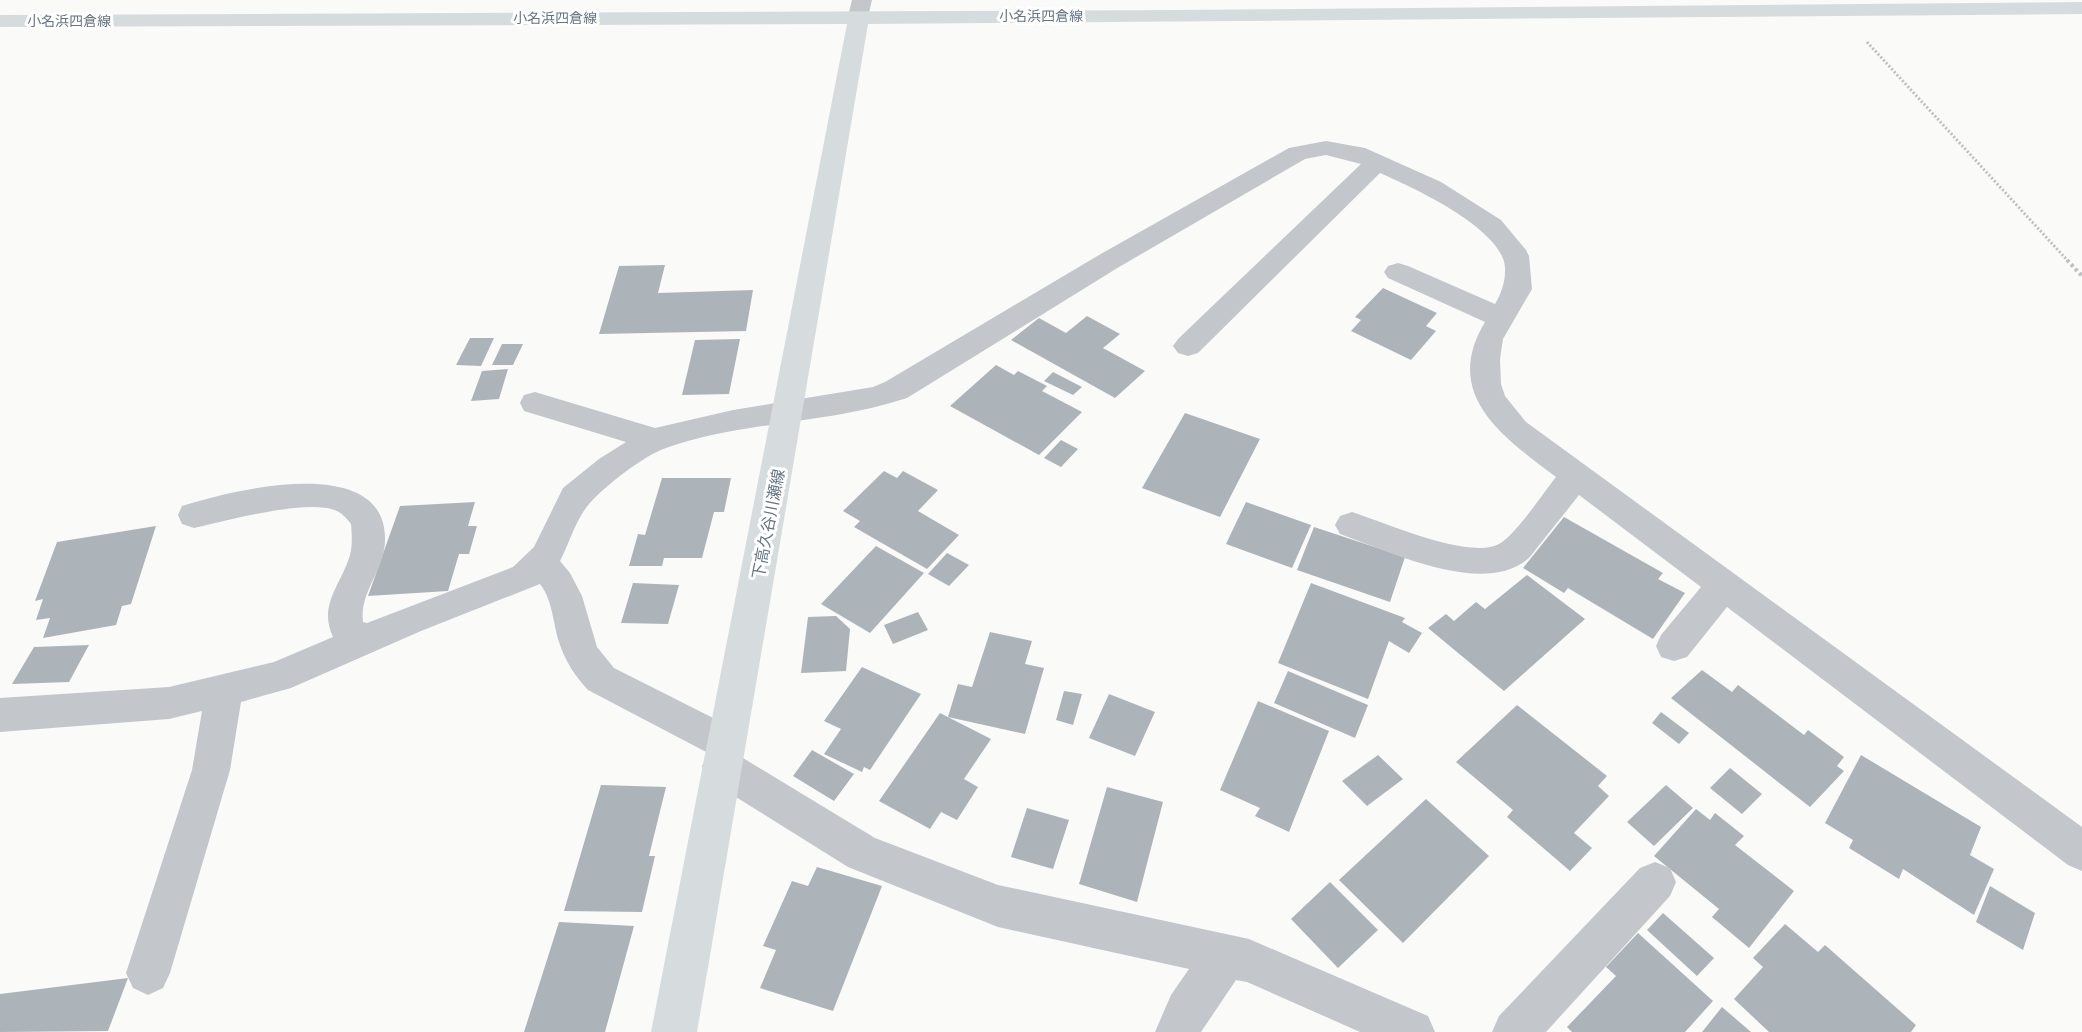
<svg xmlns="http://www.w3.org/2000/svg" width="2082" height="1032" font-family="Roboto,'Noto Sans JP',sans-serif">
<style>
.building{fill:#acb4ba}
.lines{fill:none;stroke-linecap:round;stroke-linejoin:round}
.path-far1{stroke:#bdc0c3;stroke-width:3;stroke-dasharray:2 2;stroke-linecap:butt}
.path{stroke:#bdc0c3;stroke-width:4;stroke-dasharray:3 3;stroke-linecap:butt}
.minor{fill:#c3c7cb;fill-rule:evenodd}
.major{fill:#d6dbde;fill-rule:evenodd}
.labels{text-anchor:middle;stroke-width:6;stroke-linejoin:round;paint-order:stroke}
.far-street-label{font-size:14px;fill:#657482;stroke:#fff}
.street-label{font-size:16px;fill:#657482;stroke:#fff}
</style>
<rect width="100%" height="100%" fill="#fafaf8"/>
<!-- building -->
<path class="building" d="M665 265 658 293 753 290 746 331 599 334 619 266Z
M1383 288 1437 313 1426 326 1436 331 1411 360 1351 331 1361 320 1355 317Z
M1087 316 1120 334 1103 348 1145 371 1115 398 1011 340 1039 318 1066 333Z
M470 338H494L481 366 456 365Z
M740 339 729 394 682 395 695 340Z
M502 344H523L513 365H492Z
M996 365 1014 375 1018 371 1047 386 1042 391 1082 412 1039 455 950 406Z
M508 369 499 399 471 401 482 371Z
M1053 372 1082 387 1073 395 1044 381Z
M1185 413 1260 439 1220 517 1142 488Z
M1061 440 1078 449 1061 467 1044 458Z
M884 471 897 478 903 471 938 490 918 511 959 535 927 569 854 527 860 521 843 511Z
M662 478H731L724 512H714L702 558H664L662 566H629L638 534 645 535Z
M475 502 468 526H477L469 554H459L448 591 368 596 400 506Z
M1246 502 1311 525 1292 568 1226 544Z
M1564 517 1663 573 1658 579 1685 593 1653 639 1568 588 1564 593 1523 568Z
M156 526 131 604 122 606 116 625 43 638 50 618 36 620 43 599 35 601 57 542Z
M1314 527 1405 557 1390 602 1297 570Z
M876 546 924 573 870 633 821 604Z
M947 553 969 565 949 586 928 574Z
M1527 575 1585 619 1504 691 1428 628 1446 614 1454 621 1476 602 1485 609Z
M633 583 679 585 668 624 621 623Z
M1311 583 1405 618 1402 622 1422 633 1409 653 1389 641 1368 699 1278 663Z
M918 612 928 630 893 644 884 625Z
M836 616 850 629 846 671 801 673 808 617Z
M990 632 1032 641 1025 664 1044 668 1025 734 948 717 958 684 972 687Z
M89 645 69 682 12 684 34 647Z
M862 667 921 694 870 770 864 767 862 772 824 754 841 729 824 721Z
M1702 670 1732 692 1738 685 1804 735 1808 730 1844 757 1837 766 1844 771 1810 807 1671 698Z
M1288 671 1368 705 1355 738 1274 703Z
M1064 691 1082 694 1073 725 1056 720Z
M1109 694 1155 712 1135 756 1089 738Z
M1258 701 1329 731 1289 832 1255 816 1260 808 1220 790Z
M1517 705 1607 776 1598 786 1609 796 1574 833 1592 848 1570 871 1507 817 1513 810 1456 762Z
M1661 712 1689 733 1679 744 1652 723Z
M940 713 991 739 964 779 978 787 957 820 941 812 930 829 879 801Z
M812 750 854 774 834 801 793 776Z
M1378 755 1403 779 1367 806 1342 781Z
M1861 755 1981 827 1970 855 1994 869 1974 915 1903 869 1899 879 1849 848 1853 840 1825 823Z
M1730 768 1762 794 1742 814 1710 788Z
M601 785 666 787 649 856H655L642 912 564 911Z
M1666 785 1693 808 1654 846 1627 822Z
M1107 787 1163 802 1137 902 1079 884Z
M1426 799 1489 856 1403 943 1339 880Z
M1027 808 1069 820 1053 869 1011 857Z
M1696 809 1710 820 1715 813 1744 836 1735 845 1794 891 1749 948 1712 917 1719 909 1654 856Z
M817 867 882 886 833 1011 760 988 776 950 763 946 792 881 808 886Z
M1330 882 1378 930 1338 968 1291 919Z
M1990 886 2035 913 2023 950 1976 922Z
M1663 913 1714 958 1697 976 1647 930Z
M559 922 634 926 605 1032H524Z
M1785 924 1818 952 1825 945 1916 1025 1911 1032H1769L1734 999 1763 967 1753 958Z
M1638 933 1713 1001 1685 1032H1572L1567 1027 1616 976 1606 967Z
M128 978 108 1031 0 1032V994Z
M1722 1007 1751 1032H1702Z"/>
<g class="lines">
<!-- path-far1 -->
<path class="path-far1" d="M1867 42 2068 261"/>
<!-- path -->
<path class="path" d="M2067 260 2082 276"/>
<!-- minor -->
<path class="minor" d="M852 0H872L867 21H851L848 16Z
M1326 141 1365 148 1441 182 1501 220 1526 250 1529 256 1532 289 1503 339 1500 359 1501 384 1505 396 1526 422 2082 827V871L2068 865 1727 607 1687 657 1674 661 1661 657 1656 646 1661 635 1701 587 1579 495 1529 558C1485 598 1388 551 1340 534L1335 525 1340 516 1352 512C1384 522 1468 560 1499 544 1515 536 1543 493 1556 477 1503 437 1441 395 1485 322L1388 278 1384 272 1388 266 1398 263 1408 266 1495 304C1503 291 1509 271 1502 256 1485 221 1414 188 1380 173L1198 353 1188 356 1178 353 1173 346 1178 339 1361 164 1326 155 1305 159 1119 267 907 398C829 424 743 421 666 448 643 456 605 486 589 504 576 519 569 544 560 561L570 573 582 596 597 647 614 668 739 731 744 743 738 755 875 838 998 885 1249 939 1428 1016 1435 1032H1360L1247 982 1236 980 1201 1032H1155L1171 995 1189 969 998 927 848 867 707 779 702 766 708 753 588 690C575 676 565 661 559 642 553 623 553 601 540 584L421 631 291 688 241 702 230 770 170 973 163 988 148 995 133 988 126 973 192 770 202 711 169 719 0 732V698L169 687 274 662 333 637C319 607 338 588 348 561 353 549 352 536 351 524 347 519 343 514 337 511 309 498 225 521 194 528L182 524 178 515 182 506C232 490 384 452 385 538 386 569 359 591 363 622L367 623 513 567 534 547 563 488 599 459 626 442 524 411 520 403 524 395 535 392 655 428 733 410 873 387 885 382 1099 255 1289 148Z
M1655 862 1670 868 1676 882 1670 896 1546 1032H1492L1499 1016 1640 868Z"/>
<!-- major -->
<path class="major" d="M2082 2V14L868 24 697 1032H651L847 24 0 27V15L1174 10Z"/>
</g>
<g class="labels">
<!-- far-street labels -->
<g class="far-street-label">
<text x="1041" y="21">小名浜四倉線</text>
<text x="555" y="23">小名浜四倉線</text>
<text x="69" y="26">小名浜四倉線</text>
</g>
<!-- street labels -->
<g class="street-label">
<text transform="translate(768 524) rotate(-79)" y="6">下高久谷川瀬線</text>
</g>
</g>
</svg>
